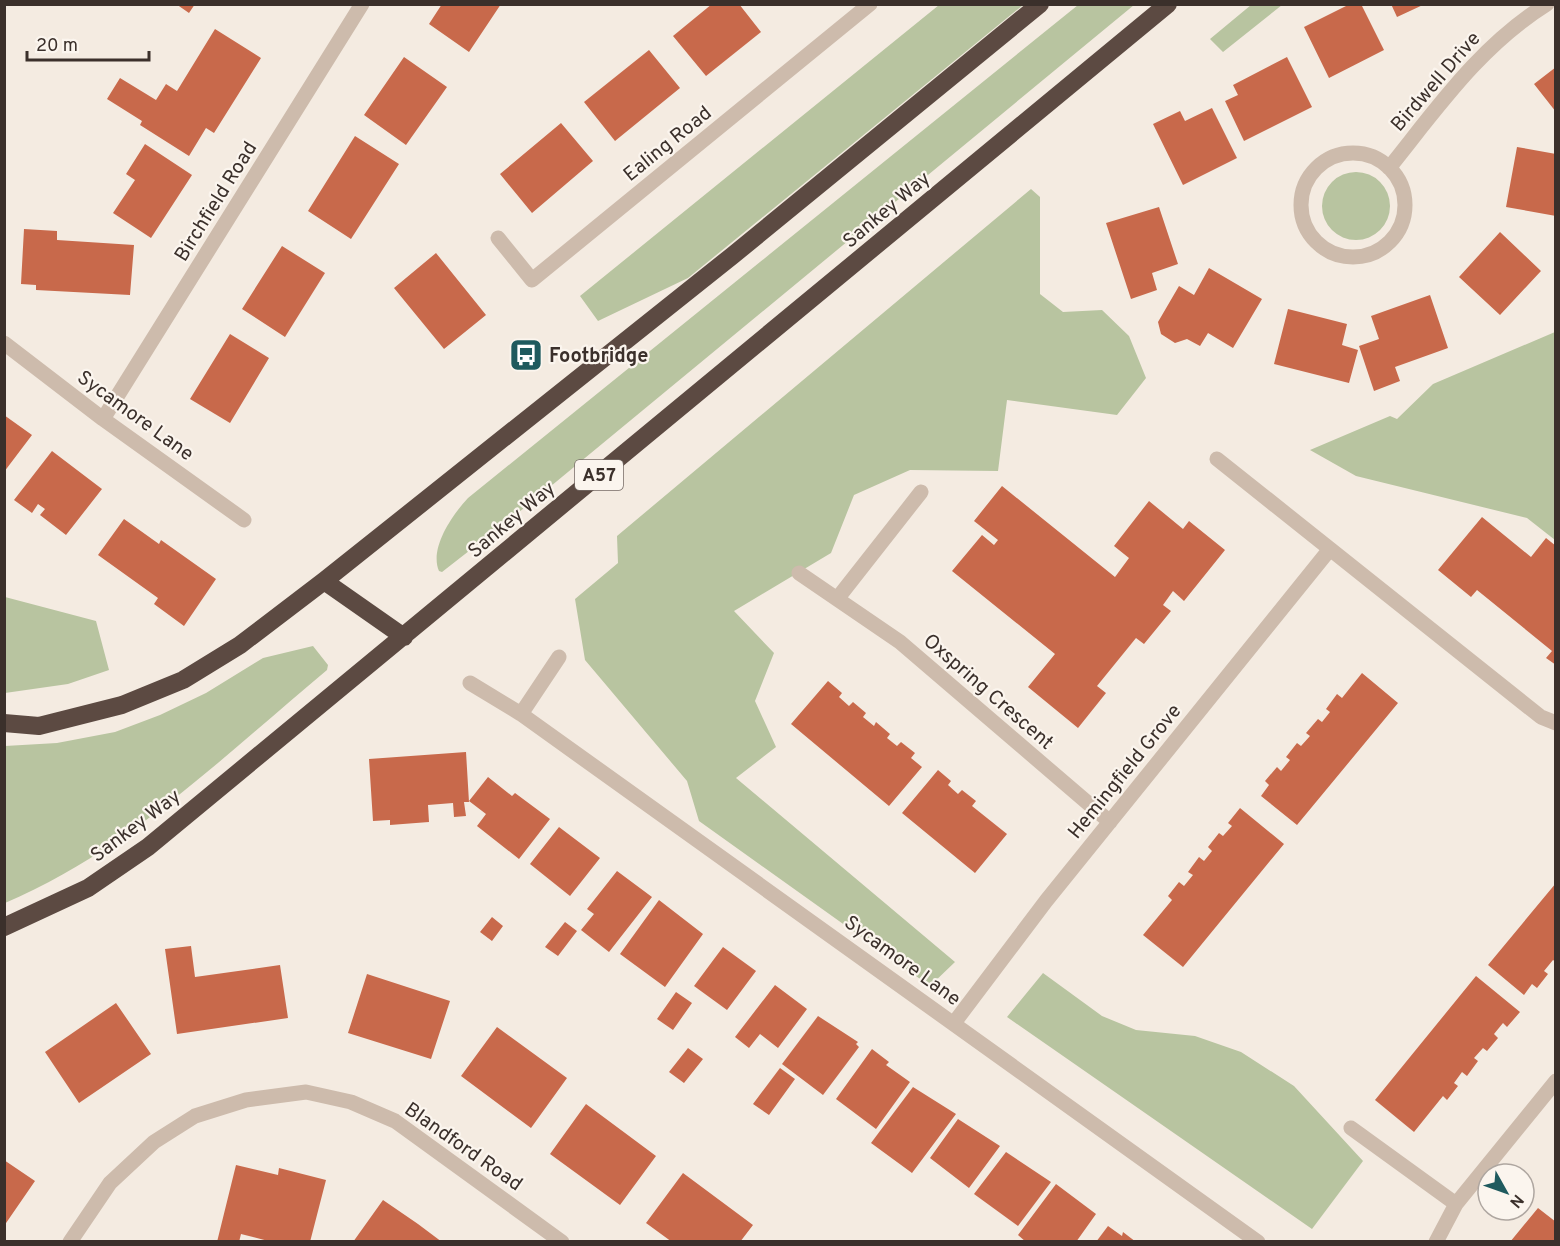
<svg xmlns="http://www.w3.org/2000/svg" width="1560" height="1246" font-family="Overpass,sans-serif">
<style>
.green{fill:#b8c4a0}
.building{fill:#c8694b}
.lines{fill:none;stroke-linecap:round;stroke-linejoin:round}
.minor{stroke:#cdbbac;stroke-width:15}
.highway{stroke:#5c4a42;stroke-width:18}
.labels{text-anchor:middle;stroke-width:4.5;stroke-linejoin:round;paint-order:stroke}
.shield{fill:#fbf5ee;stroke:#756b66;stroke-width:1.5}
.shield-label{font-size:18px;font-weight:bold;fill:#3b302b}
.street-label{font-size:20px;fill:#3b302b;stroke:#fbf5ee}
.poi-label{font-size:20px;font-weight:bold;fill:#3b302b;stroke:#fbf5ee;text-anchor:start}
</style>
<rect width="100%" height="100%" fill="#f4ebe1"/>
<!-- green -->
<path class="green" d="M939 5H1023L688 278 598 321 580 296Z
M1078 5H1134L528 505 442 572 439 571C429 548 453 514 468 498Z
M1251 5H1282L1223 52 1210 39Z
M1322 206a34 34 0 1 1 68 0a34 34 0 1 1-68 0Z
M1031 189 1040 197V294L1063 312 1102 310 1129 336 1146 378 1117 415 1007 400 998 471 910 470 854 495 831 553 734 611 774 653 755 701 776 747 736 778 955 962 930 986 699 821 687 781 585 660 575 599 618 563 617 536Z
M1555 332V540L1527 518 1356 476 1310 450 1390 416 1397 419 1433 384Z
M5 597 96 621 109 670 68 684 5 693Z
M313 646 328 665 327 670C225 755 128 851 5 903V746L57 743 115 732 160 715 206 693 263 658Z
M1043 973 1102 1016 1136 1030 1195 1036 1241 1052 1294 1086 1363 1161 1312 1229 1007 1017Z"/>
<!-- building -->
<path class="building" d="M176 4H195L189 13Z
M442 4H501L469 52 429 24Z
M712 4H739L761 32 706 76 673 36Z
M1350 4H1361L1384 50 1329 78 1304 27Z
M1391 4H1425L1397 17Z
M215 29 261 58 214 133 206 128 189 156 140 125 142 121 107 99 120 78 156 100 166 84 177 91Z
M649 50 680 88 615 141 584 102Z
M404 57 447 87 406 145 364 115Z
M1287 57 1312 107 1244 141 1225 101 1238 95 1233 85Z
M1556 67V112L1534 84Z
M1212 108 1237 158 1183 185 1153 124 1180 111 1185 121Z
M561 123 593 161 532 213 500 174Z
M355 136 399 164 351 239 308 211Z
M145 144 192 175 151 238 113 213 135 180 126 174Z
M1517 147 1556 154V216L1506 207Z
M1159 207 1178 264 1152 273 1157 290 1131 299 1106 223Z
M24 229 57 231V240L134 245 130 295 36 290V285L21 284Z
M1500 232 1541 271 1500 315 1459 277Z
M282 246 325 273 285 337 242 309Z
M436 253 486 315 444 349 394 288Z
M1209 268 1262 299 1233 348 1208 333 1200 346 1187 339 1175 343 1161 334 1158 322 1179 286 1194 295Z
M1430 295 1448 348 1395 367 1400 381 1374 391 1359 346 1379 339 1371 316Z
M1288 309 1347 324 1342 345 1358 350 1349 383 1274 364Z
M230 334 269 358 230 423 190 399Z
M4 415 32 435 4 472Z
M52 451 102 489 66 535 40 515 45 509 38 504 32 513 14 500Z
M1002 486 1115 577 1129 558 1114 546 1149 501 1183 529 1189 521 1225 550 1184 601 1173 591 1163 605 1171 611 1144 644 1136 638 1097 686 1106 693 1078 728 1028 687 1055 654 952 571 982 535 994 545 998 540 974 521Z
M1482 517 1531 557 1546 538 1556 546V665L1546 658 1552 651 1477 590 1471 597 1438 570Z
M124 519 159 544 161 540 216 579 184 626 154 604 158 598 98 555Z
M1362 673 1398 703 1297 825 1261 796 1269 785 1265 781 1277 767 1281 771 1290 760 1286 757 1297 743 1301 746 1310 736 1306 733 1318 719 1322 722 1330 712 1326 709 1337 694 1342 698Z
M828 681 842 693 839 697 849 706 853 702 866 713 863 717 874 726 876 722 890 734 887 738 897 746 901 742 915 753 911 758 922 767 889 806 791 724Z
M466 752 469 802H464L466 816 454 817 453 803 428 805 429 822 390 825V820L373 821 369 759Z
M938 770 951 781 948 785 958 794 962 790 976 801 972 806 1007 834 975 873 902 813Z
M488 777 512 796 515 793 550 819 519 859 477 826 486 814 469 801Z
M1240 808 1284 844 1183 967 1143 935 1172 900 1168 896 1179 882 1184 886 1193 875 1188 872 1199 857 1204 861 1212 851 1208 847 1219 833 1223 836 1232 826 1228 823Z
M559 827 600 858 570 896 530 864Z
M617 871 652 897 609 952 581 930 594 914 587 909Z
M1556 883V962L1553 960 1544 971 1548 974 1537 988 1532 984 1524 995 1488 965Z
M659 900 703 934 665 987 620 954Z
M492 917 503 926 492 941 480 932Z
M565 922 577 931 558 956 545 947Z
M191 946 195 977 280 965 288 1018 177 1034 165 949Z
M723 947 756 971 727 1010 694 986Z
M367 974 450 1001 431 1059 348 1033Z
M1476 976 1520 1012 1507 1027 1503 1023 1494 1034 1498 1038 1487 1051 1483 1048 1474 1058 1478 1061 1467 1076 1462 1072 1454 1083 1458 1086 1447 1100 1443 1096 1414 1132 1375 1100Z
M775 985 807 1009 778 1048 760 1034 749 1048 735 1037Z
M676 992 692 1003 673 1030 657 1019Z
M116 1003 151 1054 79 1103 45 1052Z
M818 1016 858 1042 856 1044 859 1047 823 1095 782 1064Z
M497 1027 567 1078 531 1128 461 1076Z
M688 1048 703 1059 684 1083 669 1072Z
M872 1049 889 1062 886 1065 910 1082 876 1129 836 1099Z
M780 1068 795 1079 769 1115 753 1104Z
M913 1087 956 1114 912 1173 871 1143Z
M586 1104 656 1156 620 1205 550 1154Z
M958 1119 1000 1146 969 1188 930 1158Z
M1006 1152 1051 1182 1018 1226 974 1194Z
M4 1160 35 1181 4 1226Z
M236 1165 278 1175 279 1168 326 1180 310 1242H272L241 1234 239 1242H217Z
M683 1173 753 1225 740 1242H672L646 1223Z
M1056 1184 1096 1214 1076 1242H1026L1018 1235Z
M383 1200 418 1224 442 1242H353Z
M1538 1208 1556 1222V1242H1510Z
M1108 1226 1122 1236 1123 1232 1136 1242H1096Z"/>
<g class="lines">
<!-- minor -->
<path class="minor" d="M1301 205a52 52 0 1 1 104 0a52 52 0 1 1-104 0Z
M1389 168C1438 107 1480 46 1547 4
M498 238 532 280 870 4
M4 343 103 419 244 520
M103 419 362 4
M1217 459 1541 717 1556 723
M799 573 900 642 1110 822
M837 599 921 492
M470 683 521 714 1258 1242
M521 714 559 657
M954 1023 1046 901 1330 549
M1351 1128 1456 1204
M70 1242 110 1183 154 1142 195 1116 246 1100 306 1092 351 1102 395 1121 562 1242
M1436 1242 1456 1204 1556 1081"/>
<!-- highway -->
<path class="highway" d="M324 581 404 637
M4 723 39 726 122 705 183 680 240 645 324 581 732 256 1040 4
M4 927 88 888 148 847 1168 4"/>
</g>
<!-- icons -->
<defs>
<g id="bus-square" transform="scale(1.725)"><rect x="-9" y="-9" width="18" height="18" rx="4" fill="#1f5a5e" stroke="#fbf5ee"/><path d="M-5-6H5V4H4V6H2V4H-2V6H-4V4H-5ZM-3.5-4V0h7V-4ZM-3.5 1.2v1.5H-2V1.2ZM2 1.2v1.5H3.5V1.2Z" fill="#fff"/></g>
</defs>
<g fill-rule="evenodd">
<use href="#bus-square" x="526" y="355"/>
</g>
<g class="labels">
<!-- shield labels -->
<rect class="shield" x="575" y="460" width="48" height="30" rx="4.5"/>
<g class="shield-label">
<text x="599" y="481">A57</text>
</g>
<!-- street labels -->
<g class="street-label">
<text transform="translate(1435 81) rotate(-49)" y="7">Birdwell Drive</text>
<text transform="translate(667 143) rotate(-39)" y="7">Ealing Road</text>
<text transform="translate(215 201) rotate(-58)" y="7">Birchfield Road</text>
<text transform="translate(886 209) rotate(-40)" y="7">Sankey Way</text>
<text transform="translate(136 415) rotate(36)" y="7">Sycamore Lane</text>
<text transform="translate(511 519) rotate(-40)" y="7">Sankey Way</text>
<text transform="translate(989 691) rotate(41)" y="7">Oxspring Crescent</text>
<text transform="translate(1124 771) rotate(-51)" y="7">Hemingfield Grove</text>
<text transform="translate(135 825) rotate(-37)" y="7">Sankey Way</text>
<text transform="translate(903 960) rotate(36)" y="7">Sycamore Lane</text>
<text transform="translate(464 1146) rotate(35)" y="7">Blandford Road</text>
</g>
<!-- poi labels -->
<g class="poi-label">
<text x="549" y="362">Footbridge</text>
</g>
</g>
<!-- border -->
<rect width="1560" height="1246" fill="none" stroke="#3b302b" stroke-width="12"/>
<!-- north arrow -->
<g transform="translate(1506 1192) rotate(130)"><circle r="28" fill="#fbf5ee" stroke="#aea6a0" stroke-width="1.5"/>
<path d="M0-4.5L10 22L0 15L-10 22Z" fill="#1f5a5e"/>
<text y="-9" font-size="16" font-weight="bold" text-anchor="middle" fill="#3b302b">N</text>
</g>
<!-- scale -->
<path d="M27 51v9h122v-9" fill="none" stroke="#3b302b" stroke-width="3"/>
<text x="36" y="51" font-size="18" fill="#3b302b" stroke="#fbf5ee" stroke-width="4.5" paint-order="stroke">20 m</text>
</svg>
